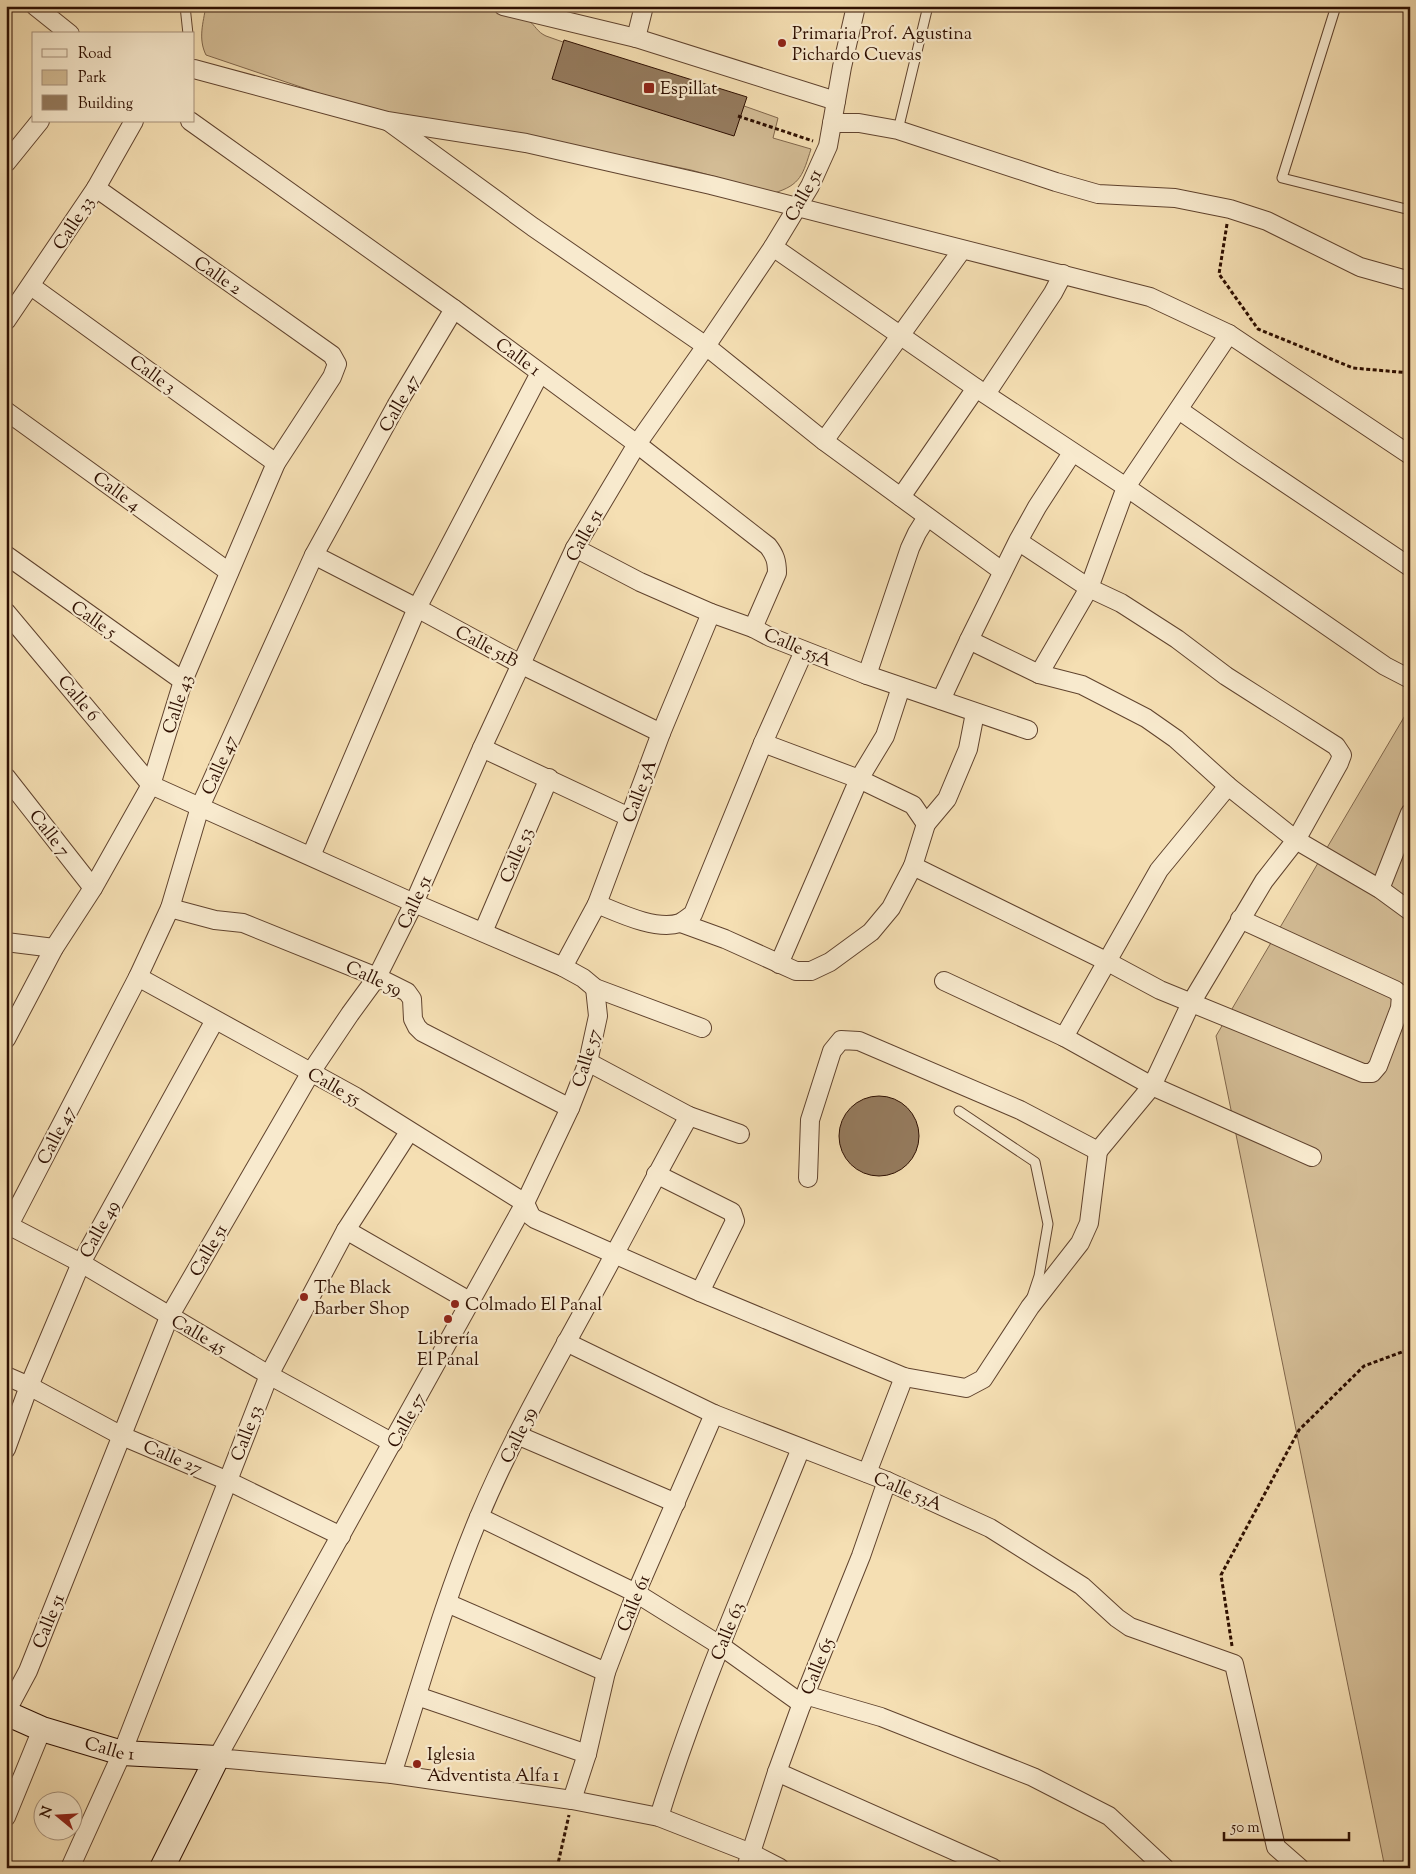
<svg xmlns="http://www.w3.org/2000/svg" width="1416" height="1874" font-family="'Sorts Mill Goudy',serif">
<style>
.green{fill:#d3bc95;stroke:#80664b}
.building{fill:#957b5e;stroke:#2e0f01}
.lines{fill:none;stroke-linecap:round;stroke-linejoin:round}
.lane-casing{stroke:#60432e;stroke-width:11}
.street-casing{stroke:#60432e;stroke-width:20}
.secondary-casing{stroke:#2e0f01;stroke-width:26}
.path{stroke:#2e0f01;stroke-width:3;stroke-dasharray:4 2.5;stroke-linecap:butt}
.lane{stroke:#f8eace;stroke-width:9}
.street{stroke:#f8eace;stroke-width:18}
.secondary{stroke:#f8eace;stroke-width:24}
.poi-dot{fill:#8f2418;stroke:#f8eace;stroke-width:2}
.labels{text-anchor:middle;stroke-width:4.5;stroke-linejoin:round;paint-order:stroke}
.poi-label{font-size:18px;fill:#2e0f01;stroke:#f8eace;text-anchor:start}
.street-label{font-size:18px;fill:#2e0f01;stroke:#f8eace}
</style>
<rect width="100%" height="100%" fill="#f5dfb3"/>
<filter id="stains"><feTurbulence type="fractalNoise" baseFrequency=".004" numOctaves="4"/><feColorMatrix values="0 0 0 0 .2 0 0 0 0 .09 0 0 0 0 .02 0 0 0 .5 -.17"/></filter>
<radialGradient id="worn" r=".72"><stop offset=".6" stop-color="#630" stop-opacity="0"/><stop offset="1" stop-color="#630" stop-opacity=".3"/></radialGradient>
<!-- green -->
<path class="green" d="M206 6H475C492 10 513 12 529 21 535 25 537 32 546 36L778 118 773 138 811 149C803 174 801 185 774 193L691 170 478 126 401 116 351 104 206 55C198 39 203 23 206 6Z
M1410 707V1868H1385L1216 1036Z"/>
<!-- building -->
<path class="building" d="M564 40 747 97 734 136 552 79Z
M839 1136a40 40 0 1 1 80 0a40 40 0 1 1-80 0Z"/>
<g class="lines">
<!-- lane casing -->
<g class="lane-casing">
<path id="lane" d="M185 6 188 34
M1336 6 1282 178 1410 210
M898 130 928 6
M959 1111 1035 1162 1048 1224 1039 1276 1032 1297"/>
</g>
<!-- street casing -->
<g class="street-casing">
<g id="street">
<path d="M35 6 70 34"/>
<path d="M503 6 636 38 836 101"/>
<path d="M636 38 644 6"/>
<path d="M194 69 387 121 526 143 711 185 1150 297 1229 334 1410 455"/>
<path id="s1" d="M190 121 454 309 637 444 768 546C775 555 777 561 777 573L753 628"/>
<path d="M389 122 533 227 706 346 824 441 1002 571"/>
<path d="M832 123H859L898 130 1056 182 1098 194 1175 198 1230 209 1267 221 1360 267 1410 281"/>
<path d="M6 163 40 121"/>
<path d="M773 247 976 388 1126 487 1385 666 1410 679"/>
<path d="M31 286 276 463"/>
<path d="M6 321 96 188 134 121"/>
<path d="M986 394 1053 293 1063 274"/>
<path d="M1179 410 1242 454 1410 567"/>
<path d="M6 411 229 572"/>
<path d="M824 441 962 250"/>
<path d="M901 497 976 388"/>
<path d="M1018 541 1089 588 1121 603 1177 639 1226 676 1336 746 1342 755 1339 763 1296 840 1228 786 1176 739 1146 718 1082 685 1039 674 969 640 1018 541 1037 507 1072 453"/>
<path d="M575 548 640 582 711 613 753 628 770 637 867 675 1028 730"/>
<path d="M6 555 183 681"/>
<path d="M314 555 417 608 520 664 661 733"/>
<path d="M6 612 151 785 414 903 563 967 583 978 595 988 702 1028"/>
<path d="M1039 674 1089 588 1126 487 1229 334"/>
<path d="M867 675 910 548 917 533 927 517"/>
<path d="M941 700 969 640"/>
<path d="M763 743 859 779 913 805 926 824 913 866 1108 962 1160 990 1363 1073H1372L1378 1066 1400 1008 1401 995 1395 990 1240 919"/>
<path d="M482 748 629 817"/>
<path d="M6 777 93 888"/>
<path d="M926 824 947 799 968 749 975 713"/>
<path d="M311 856 417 608 540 373"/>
<path d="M1380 889 1410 813"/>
<path d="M597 904C619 913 656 931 680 923 684 921 689 917 693 914L763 743 804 651"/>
<path d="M170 908 215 920 243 923 377 977 407 992 412 999 413 1019 417 1027 422 1032 570 1108"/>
<path d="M681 923 725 939 796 971H811L830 962 871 932 891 908 913 866"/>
<path d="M483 932 549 778"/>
<path d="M6 942 54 948"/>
<path d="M779 964 859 779 885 736 901 687"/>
<path d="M563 967 597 904 661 733 711 613"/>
<path d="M138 977 356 1097 525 1203 531 1216 535 1219 700 1292 904 1377 966 1388 983 1379 1030 1307 1080 1243 1089 1223 1098 1151"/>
<path d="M944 981 1064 1037 1152 1086 1312 1157"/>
<path d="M595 988 598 1016 588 1062 570 1108 525 1203 217 1758 392 1774 572 1800 659 1817 751 1853 780 1868"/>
<path d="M1064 1037 1159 870 1228 786"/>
<path d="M6 1039 54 948 93 888 151 785 183 681 276 463 332 377 337 364 332 355 96 188"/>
<path d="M588 1062 689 1116 740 1134"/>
<path d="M656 1174 732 1212 735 1221 700 1292"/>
<path d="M808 1178 810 1120 832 1051 841 1040 859 1041 1020 1110 1098 1151 1152 1086 1191 1003 1264 881 1296 840 1380 889 1410 911"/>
<path d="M6 1224 81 1263 269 1375 393 1443"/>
<path d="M346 1230 471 1302"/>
<path d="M6 1231 138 977 170 908 200 807 314 555 396 406 454 309"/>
<path d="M566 1342 714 1414 887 1481 990 1528 1082 1586 1117 1618 1130 1627 1234 1664 1276 1847 1300 1868"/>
<path d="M6 1376 29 1386 122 1436 228 1481 341 1536"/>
<path d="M517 1435 676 1503"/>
<path d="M6 1449 29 1386 81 1263 215 1020"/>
<path d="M867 1473 904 1377"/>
<path d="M479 1517 636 1593 721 1646 802 1704"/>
<path d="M447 1603 606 1672"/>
<path d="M805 1695 881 1717 1033 1777 1109 1816 1165 1868"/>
<path d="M417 1696 587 1754"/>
<path d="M6 1712 28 1671 169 1317 311 1072 350 1014 377 977 414 903 482 748 575 548 637 444 706 346 773 247 810 186 828 146 842 67 856 6"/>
<path d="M777 1772 993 1868"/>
<path d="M392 1774C420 1688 444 1600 479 1517 517 1426 568 1342 614 1255 639 1209 663 1162 689 1116"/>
<path d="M572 1800 587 1754 606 1672 636 1593 714 1414"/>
<path d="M6 1817 42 1729"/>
<path d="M659 1817C698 1691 752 1570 801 1448"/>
<path d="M70 1868 122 1753 269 1375 346 1230 409 1132"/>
<path d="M746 1868 777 1772 805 1695 861 1556 887 1481"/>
</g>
</g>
<!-- secondary casing -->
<g class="secondary-casing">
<g id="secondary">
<path id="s2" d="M6 1713 42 1729 122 1753 217 1758 162 1868"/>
</g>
</g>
<!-- path -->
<path class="path" d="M738 116 813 141
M1227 224 1219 274 1258 329 1353 368 1410 373
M1232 1646 1221 1575 1299 1430 1364 1366 1410 1349
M557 1868 569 1815"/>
<!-- lane -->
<use href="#lane" class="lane"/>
<!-- street -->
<use href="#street" class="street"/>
<!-- secondary -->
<use href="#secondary" class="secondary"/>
</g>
<!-- markers -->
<g class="poi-dot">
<circle cx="782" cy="43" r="5"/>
<rect x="643" y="82" width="12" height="12" rx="2.5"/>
<circle cx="304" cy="1297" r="5"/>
<circle cx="455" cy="1304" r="5"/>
<circle cx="448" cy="1319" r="5"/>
<circle cx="417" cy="1764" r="5"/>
</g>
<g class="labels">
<!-- poi labels -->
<g class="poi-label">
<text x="792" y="39">Primaria Prof. Agustina<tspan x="792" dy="21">Pichardo Cuevas</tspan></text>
<text x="660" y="94">Espillat</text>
<text x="314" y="1293">The Black<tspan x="314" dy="21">Barber Shop</tspan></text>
<text x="465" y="1310">Colmado El Panal</text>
<text x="448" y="1344" text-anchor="middle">Librería<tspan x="448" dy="21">El Panal</tspan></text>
<text x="427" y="1760">Iglesia<tspan x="427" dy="21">Adventista Alfa 1</tspan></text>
</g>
<!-- street labels -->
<g class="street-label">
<text transform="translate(803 195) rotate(-61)" y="6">Calle 51</text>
<text transform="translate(73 223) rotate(-57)" y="6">Calle 33</text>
<text transform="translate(218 275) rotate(35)" y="6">Calle 2</text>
<text dy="6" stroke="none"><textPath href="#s1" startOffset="404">Calle 1</textPath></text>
<text transform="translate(153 374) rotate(36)" y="6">Calle 3</text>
<text transform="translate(399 403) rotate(-60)" y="6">Calle 47</text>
<text transform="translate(117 491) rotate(36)" y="6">Calle 4</text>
<text transform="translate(584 535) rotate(-61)" y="6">Calle 51</text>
<text transform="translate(94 619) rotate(35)" y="6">Calle 5</text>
<text transform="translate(487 646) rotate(28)" y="6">Calle 51B</text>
<text transform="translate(798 647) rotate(23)" y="6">Calle 55A</text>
<text transform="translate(79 698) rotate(50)" y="6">Calle 6</text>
<text transform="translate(177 704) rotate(-72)" y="6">Calle 43</text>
<text transform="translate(219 765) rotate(-66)" y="6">Calle 47</text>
<text transform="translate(639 791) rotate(-69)" y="6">Calle 5A</text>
<text transform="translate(50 833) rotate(52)" y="6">Calle 7</text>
<text transform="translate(516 855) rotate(-67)" y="6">Calle 53</text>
<text transform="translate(414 902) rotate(-65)" y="6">Calle 51</text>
<text transform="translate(374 978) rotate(25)" y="6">Calle 59</text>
<text transform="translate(586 1058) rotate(-73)" y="6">Calle 57</text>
<text transform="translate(334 1086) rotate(30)" y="6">Calle 55</text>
<text transform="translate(56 1135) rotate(-63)" y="6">Calle 47</text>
<text transform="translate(99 1229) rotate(-61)" y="6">Calle 49</text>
<text transform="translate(208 1250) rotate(-60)" y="6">Calle 51</text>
<text transform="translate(199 1334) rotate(30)" y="6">Calle 45</text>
<text transform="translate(406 1420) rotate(-61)" y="6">Calle 57</text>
<text transform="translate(246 1433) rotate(-69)" y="6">Calle 53</text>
<text transform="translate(518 1435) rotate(-64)" y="6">Calle 59</text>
<text transform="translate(173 1457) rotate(23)" y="6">Calle 27</text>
<text transform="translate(908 1491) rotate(23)" y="6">Calle 53A</text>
<text transform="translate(633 1603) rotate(-68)" y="6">Calle 61</text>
<text transform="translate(48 1621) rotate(-68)" y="6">Calle 51</text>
<text transform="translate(727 1631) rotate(-68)" y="6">Calle 63</text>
<text transform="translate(817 1666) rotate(-68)" y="6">Calle 65</text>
<text dy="6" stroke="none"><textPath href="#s2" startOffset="110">Calle 1</textPath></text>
</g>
</g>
<!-- margin -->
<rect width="1416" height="1874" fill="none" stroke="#f5dfb3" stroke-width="25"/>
<rect x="8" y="8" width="1401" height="1859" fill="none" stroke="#2e0f01" stroke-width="2.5"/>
<rect x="12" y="12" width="1391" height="1849" fill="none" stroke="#2e0f01"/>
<!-- legend -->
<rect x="32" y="32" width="162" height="90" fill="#f8eace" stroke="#a7927c"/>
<rect x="42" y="49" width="25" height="8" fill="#f8eace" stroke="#a7927c"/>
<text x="78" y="58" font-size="15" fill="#2e0f01">Road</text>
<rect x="42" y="70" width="25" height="15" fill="#d3bc95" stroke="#a7927c"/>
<text x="78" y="82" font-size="15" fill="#2e0f01">Park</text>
<rect x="42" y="95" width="25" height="15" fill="#957b5e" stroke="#a7927c"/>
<text x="78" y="108" font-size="15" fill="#2e0f01">Building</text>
<!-- north arrow -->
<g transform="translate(58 1816) rotate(288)"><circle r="24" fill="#f8eace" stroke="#a7927c"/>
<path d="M0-4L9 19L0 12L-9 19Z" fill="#8f2418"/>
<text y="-8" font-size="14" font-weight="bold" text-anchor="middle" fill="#2e0f01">N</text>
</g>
<!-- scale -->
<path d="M1224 1832v8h125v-8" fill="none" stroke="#2e0f01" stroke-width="2.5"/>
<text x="1231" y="1832" font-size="15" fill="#2e0f01" stroke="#f8eace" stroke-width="4" paint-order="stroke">50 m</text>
<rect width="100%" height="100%" filter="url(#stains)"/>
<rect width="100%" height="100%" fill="url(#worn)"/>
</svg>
